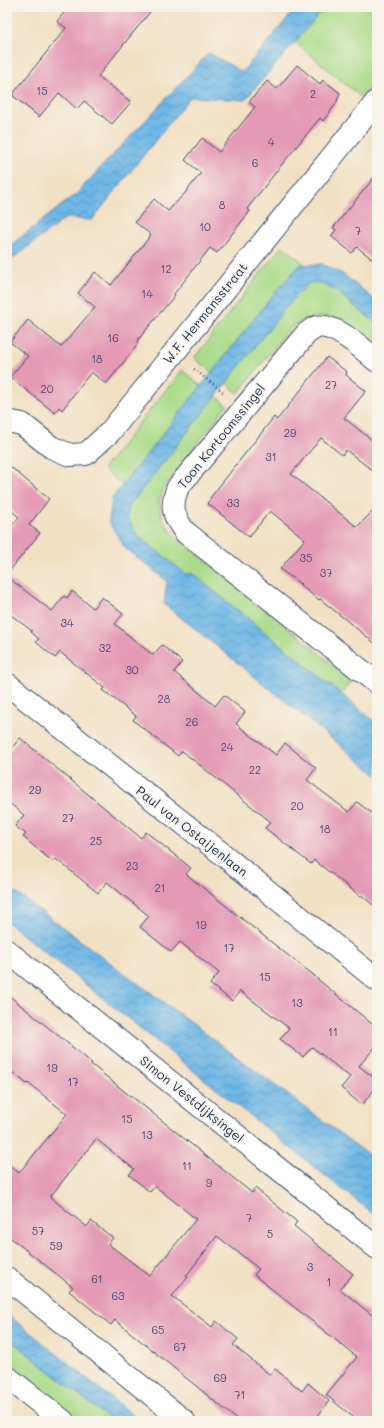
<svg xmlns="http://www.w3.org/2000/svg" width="384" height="1428" font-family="Mali,sans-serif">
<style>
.green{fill:#aadb8a;stroke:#628574}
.water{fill:url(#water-waves);stroke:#4473a2}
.building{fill:#e49ab5;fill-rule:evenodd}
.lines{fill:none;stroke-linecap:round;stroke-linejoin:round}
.minor-casing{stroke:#3b4a6d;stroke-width:24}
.path{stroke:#3b4a6d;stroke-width:2.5;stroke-dasharray:1 3;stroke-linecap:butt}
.minor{stroke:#fff;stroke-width:22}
.labels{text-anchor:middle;stroke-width:3.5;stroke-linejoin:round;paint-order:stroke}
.number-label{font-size:11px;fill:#4d4a74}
.street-label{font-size:13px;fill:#1b2f5e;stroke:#f7f3e8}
</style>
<defs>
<pattern id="water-waves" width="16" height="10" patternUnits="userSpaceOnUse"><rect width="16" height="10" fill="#6eb7e6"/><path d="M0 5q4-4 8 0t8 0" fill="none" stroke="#5a95be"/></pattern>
</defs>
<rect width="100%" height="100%" fill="#f7f3e8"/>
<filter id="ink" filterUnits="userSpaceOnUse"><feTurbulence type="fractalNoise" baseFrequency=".025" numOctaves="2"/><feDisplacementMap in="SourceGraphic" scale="8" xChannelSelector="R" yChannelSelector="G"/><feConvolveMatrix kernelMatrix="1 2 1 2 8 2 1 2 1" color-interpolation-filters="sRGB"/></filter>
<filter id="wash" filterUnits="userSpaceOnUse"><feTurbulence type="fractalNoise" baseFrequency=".012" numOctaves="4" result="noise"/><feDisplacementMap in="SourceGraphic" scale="16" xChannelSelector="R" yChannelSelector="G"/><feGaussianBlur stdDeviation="0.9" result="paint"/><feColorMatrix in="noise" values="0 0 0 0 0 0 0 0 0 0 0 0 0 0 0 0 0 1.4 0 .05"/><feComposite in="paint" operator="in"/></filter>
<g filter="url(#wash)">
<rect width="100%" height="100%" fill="#f2e0c5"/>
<!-- green -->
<path class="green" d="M325 7H377V79L362 98 295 42Z
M282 246 306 265H300L278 289 212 372 194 358Z
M309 282H318L335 290 377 324V349L341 320 326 316 305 319 290 328 238 393 226 383 291 301Z
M182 370 201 386 122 485 103 469Z
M216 396 227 405 164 486 159 504 162 518 172 533 352 680 341 694 193 574H186L138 536 127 518 129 506Z
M7 1337 112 1421H79L7 1362Z"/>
<!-- water -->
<path class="water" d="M297 7H325L245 100 190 97 92 220 66 218 7 263V248L75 195 209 53 242 72Z
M322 264 344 275 375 300H377V324L335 290 318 282 309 283 291 301 129 506 127 518 138 536 186 574H193L377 723V775L164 604 167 581 125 548 109 522 112 498 278 289 300 265Z
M7 886 377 1161V1217L7 922Z
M7 1314 140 1421H112L7 1337Z"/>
<g id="blocks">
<!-- building -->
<path class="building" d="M69 7H154L98 76 131 102 112 124 84 101 77 109 59 93 39 117 12 95 66 28 57 21Z
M297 65 320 84 323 80 340 93 336 104 323 121 320 118 279 168 247 209 250 211 217 253 210 248 174 294 175 295 137 341 138 343 135 347H136L106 384 91 372 62 410 59 407 55 413 10 377 28 356 10 342 28 320 61 347 95 307 78 293 86 283 95 272 111 285 151 235 135 222 154 199 168 211 185 193 201 173 185 160 202 138 219 152 255 107 249 102 267 81 277 89Z
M377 174V263L357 247 352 253 331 236 336 230 333 228Z
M327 357 347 372 346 375 366 391 344 418 377 444V474L346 450 342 455 321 438 291 474 357 527 377 507V645L320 599 319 600 300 585 301 583 300 584 280 569 305 539 270 511 249 537 207 503 211 499 210 498 274 417 277 420Z
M7 464 49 499 29 525 40 533 7 574V531L19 517 7 507Z
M7 577 52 611 64 596 67 598 72 591 93 608 102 597 123 614 115 624 134 640 153 655 162 645 182 662 174 672 195 689 215 706 224 695 245 712 236 724 276 755 285 743 316 768 307 780 349 812 357 802 377 817V908L361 895 360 896 314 860 311 864 265 828 271 822 182 751 178 756 133 720 136 716 103 690 105 688 60 652 55 658 36 642 39 639 31 632 32 631 7 612Z
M20 738 141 838 146 832 191 868 186 874 285 953 315 976V977L377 1028V1045L359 1066 377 1080V1086L362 1105 341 1088 350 1077 312 1047 303 1057 280 1039 289 1028 240 991 232 1001 210 984 219 973 180 942 171 952 140 927 149 916 107 882 98 893 56 859 53 862 23 837 26 834 15 826 24 815 7 801V754Z
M7 994 92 1063 91 1064 130 1096V1095L252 1193 255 1188 297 1222 294 1226 353 1274 340 1289 377 1319V1421H358L326 1395 357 1357 254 1275 259 1269 217 1236 186 1276 188 1277 172 1296 212 1327 216 1321 238 1339 233 1345 270 1375 275 1369 302 1391 308 1383 329 1401 314 1421H239L115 1320 111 1325 69 1291 73 1287 7 1235V1163L19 1173 67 1114 28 1083 27 1084 7 1068ZM96 1139 134 1169 129 1175 150 1192 155 1186 196 1219 150 1276 108 1244 113 1238 91 1221 87 1227 50 1197Z"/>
</g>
</g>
<g filter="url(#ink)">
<use href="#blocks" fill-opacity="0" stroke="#3b4a6d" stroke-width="1"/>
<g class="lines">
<!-- minor casing -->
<g class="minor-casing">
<path id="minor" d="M377 361C364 350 335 323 317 327 313 328 309 332 306 334L178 487C170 506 173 516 185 532L377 683
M7 421 22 424 51 447 70 455 86 454 110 432 377 101
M7 684 221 853 377 980
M7 951 377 1248
M7 1278 184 1421
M7 1377 63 1421"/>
</g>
<!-- path -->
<path class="path" d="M194 369 223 392"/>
<!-- minor -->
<use href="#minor" class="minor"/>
</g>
</g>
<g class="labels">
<!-- number labels -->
<g class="number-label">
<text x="42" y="95">15</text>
<text x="313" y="98">2</text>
<text x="271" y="146">4</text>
<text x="255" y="167">6</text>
<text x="222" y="209">8</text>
<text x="205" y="231">10</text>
<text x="358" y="235">7</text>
<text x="166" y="273">12</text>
<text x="147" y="298">14</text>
<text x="113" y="342">16</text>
<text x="97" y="363">18</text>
<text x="331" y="389">27</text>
<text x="47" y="393">20</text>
<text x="290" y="437">29</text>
<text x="271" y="461">31</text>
<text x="233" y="507">33</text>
<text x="306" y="562">35</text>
<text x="326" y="577">37</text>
<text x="67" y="627">34</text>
<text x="105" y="652">32</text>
<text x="132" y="674">30</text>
<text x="164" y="703">28</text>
<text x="192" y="726">26</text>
<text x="227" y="751">24</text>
<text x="255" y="774">22</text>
<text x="35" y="794">29</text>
<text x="297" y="810">20</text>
<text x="68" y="822">27</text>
<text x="325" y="833">18</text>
<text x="96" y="845">25</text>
<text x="132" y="870">23</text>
<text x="160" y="892">21</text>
<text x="201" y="929">19</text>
<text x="229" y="952">17</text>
<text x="265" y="981">15</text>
<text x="297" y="1007">13</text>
<text x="333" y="1036">11</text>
<text x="52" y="1072">19</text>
<text x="73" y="1086">17</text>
<text x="127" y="1123">15</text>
<text x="147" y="1139">13</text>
<text x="187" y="1170">11</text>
<text x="209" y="1187">9</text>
<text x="249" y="1222">7</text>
<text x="38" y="1235">57</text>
<text x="270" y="1238">5</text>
<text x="56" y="1250">59</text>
<text x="310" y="1271">3</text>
<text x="97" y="1283">61</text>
<text x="329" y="1286">1</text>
<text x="118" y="1300">63</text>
<text x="158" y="1334">65</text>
<text x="180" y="1351">67</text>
<text x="220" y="1382">69</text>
<text x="240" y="1399">71</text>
</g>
<!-- street labels -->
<g class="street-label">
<text transform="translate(205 313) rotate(-51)" y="5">W.F. Hermansstraat</text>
<text transform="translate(221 436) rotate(-51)" y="5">Toon Kortoomssingel</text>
<text transform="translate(192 831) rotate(38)" y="5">Paul van Ostaijenlaan</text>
<text transform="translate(192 1099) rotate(39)" y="5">Simon Vestdijksingel</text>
</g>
</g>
<!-- margin -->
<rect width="384" height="1428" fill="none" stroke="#f7f3e8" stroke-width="24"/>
</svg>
